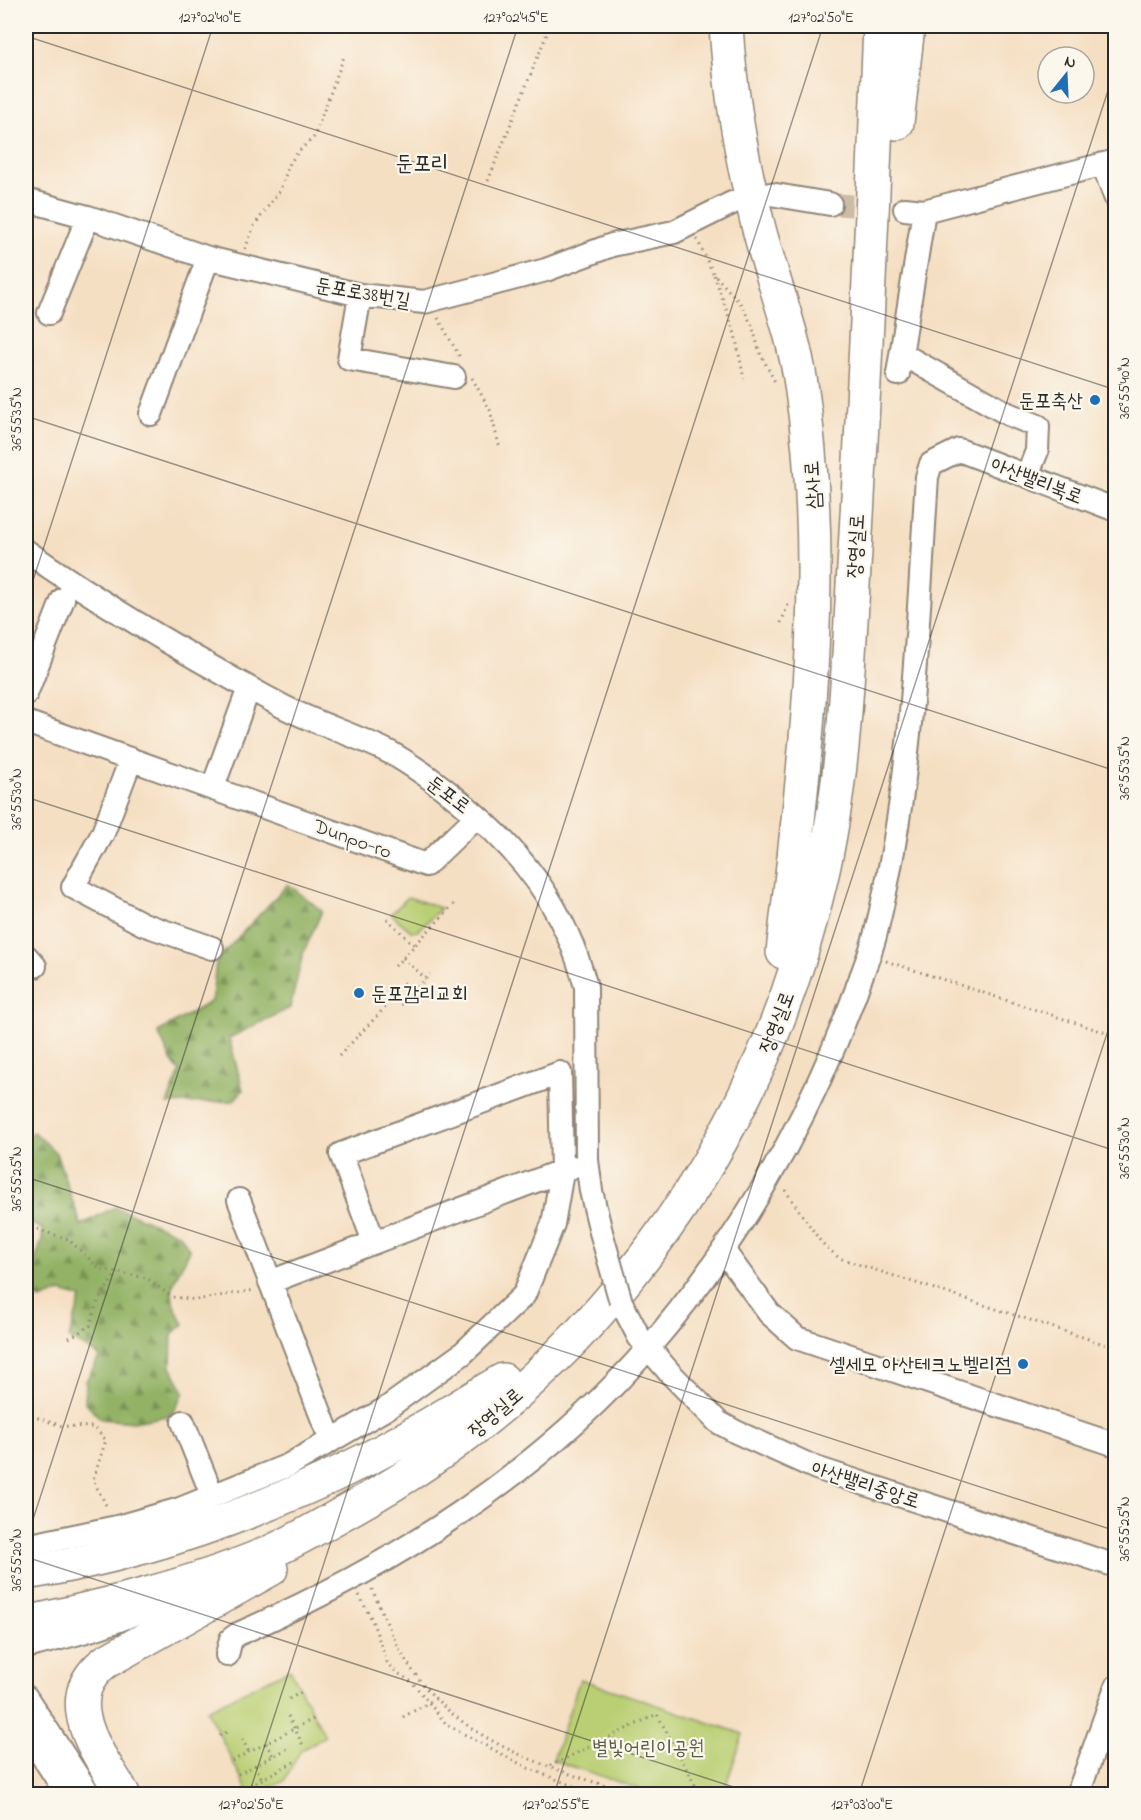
<svg xmlns="http://www.w3.org/2000/svg" width="1141" height="1820" font-family="'Indie Flower','Poor Story',sans-serif">
<style>
.forest{fill:url(#forest-firs);stroke:#5f6e48;stroke-width:1.5}
.green{fill:#bacf73;stroke:#727d4f;stroke-width:1.5}
.lines{fill:none;stroke-linecap:round;stroke-linejoin:round}
.minor-tunnel{stroke:#cdbba5;stroke-width:22;stroke-dasharray:22 11;stroke-linecap:butt}
.minor-casing{stroke:#908577;stroke-width:26}
.highway-casing{stroke:#908577;stroke-width:36}
.path{stroke:#908577;stroke-width:3;stroke-dasharray:1.5 4.5;stroke-linecap:butt}
.minor{stroke:#fff;stroke-width:22}
.highway{stroke:#fff;stroke-width:33}
.minor-bridge-casing{stroke:#908577;stroke-width:26;stroke-linecap:butt}
.minor-bridge{stroke:#fff;stroke-width:22}
.ticks{fill:none;stroke:#2b2b2b;stroke-width:1.5;stroke-opacity:0.45}
.poi-dot{fill:#1f6fb2;stroke:#fbf7ec;stroke-width:2}
.labels{text-anchor:middle;stroke-width:4.5;stroke-linejoin:round;paint-order:stroke}
.street-label{font-size:20px;fill:#2b2b2b;stroke:#fbf7ec}
.poi-label{font-size:20px;fill:#2b2b2b;stroke:#fbf7ec;text-anchor:end}
.park-label{font-size:20px;fill:#565c41;stroke:#fbf7ec}
.quarter-label{font-size:22px;fill:#2b2b2b;stroke:#fbf7ec}
.neatline{fill:none;stroke:#2b2b2b;stroke-width:2}
.ticks-label{font-size:15px;text-anchor:middle;fill:#2b2b2b}
</style>
<defs>
<pattern id="forest-firs" width="22" height="20" patternUnits="userSpaceOnUse" patternTransform="scale(1.5)"><rect width="22" height="20" fill="#93b265"/><path d="M5 1l3.5 6h-7zM16 11l3.5 6h-7z" fill="#789153"/></pattern>
</defs>
<rect width="100%" height="100%" fill="#fbf7ec"/>
<filter id="ink" filterUnits="userSpaceOnUse"><feTurbulence type="fractalNoise" baseFrequency=".0167" numOctaves="2"/><feDisplacementMap in="SourceGraphic" scale="12" xChannelSelector="R" yChannelSelector="G"/><feConvolveMatrix kernelMatrix="1 2 1 2 8 2 1 2 1" color-interpolation-filters="sRGB"/></filter>
<filter id="wash" filterUnits="userSpaceOnUse"><feTurbulence type="fractalNoise" baseFrequency=".008" numOctaves="4" result="noise"/><feDisplacementMap in="SourceGraphic" scale="24" xChannelSelector="R" yChannelSelector="G"/><feGaussianBlur stdDeviation="1.35" result="paint"/><feColorMatrix in="noise" values="0 0 0 0 0 0 0 0 0 0 0 0 0 0 0 0 0 1.4 0 .05"/><feComposite in="paint" operator="in"/></filter>
<g filter="url(#wash)">
<rect width="100%" height="100%" fill="#f5dfc3"/>
<!-- forest -->
<path class="forest" d="M288 884 322 911 303 954 290 1008 229 1038 243 1090 233 1101 167 1104 180 1072 171 1060 158 1032 212 1001 216 961Z
M34 1132 56 1153 81 1225 115 1207 181 1235 190 1251C173 1282 163 1293 184 1324L172 1334 171 1367 184 1392 172 1415 134 1422 101 1419 85 1403 86 1381 100 1356 69 1338 81 1298 61 1292 40 1300 27 1284 42 1240V1229L26 1221V1136Z"/>
<!-- green -->
<path class="green" d="M408 897 441 908 418 931H411L391 914Z
M290 1669 325 1736 301 1750 284 1781 259 1794H249L207 1710Z
M580 1679 743 1734 723 1794H654L553 1760Z"/>
</g>
<g filter="url(#ink)">
<g class="lines">
<!-- minor-tunnel -->
<path class="minor-tunnel" d="M830 204 905 209"/>
<!-- minor casing -->
<g class="minor-casing">
<path id="minor" d="M1103 164 1116 199
M770 194 830 204
M26 200 88 217 208 258 360 295 424 302 546 270 612 245 674 232 732 203
M905 209 924 211 1116 161
M360 295 349 359 454 377
M49 313 88 217
M902 354 1008 414 1038 426 1037 451 1027 476
M898 374 924 211
M151 414 208 258
M26 551C107 608 195 659 282 706 317 724 356 735 391 753 414 766 437 783 458 800 522 851 565 907 586 987L587 1160 591 1191 601 1232
M26 694 63 599
M26 722 426 865 477 816
M131 759 103 833 73 887 143 924 212 948
M213 787 246 696
M26 956 35 966
M239 1200 331 1441
M723 1250 769 1313 797 1338 1116 1445
M270 1282 572 1167
M621 1302 639 1337 670 1373 718 1422 736 1432 816 1468 1116 1566
M183 1422 212 1495
M26 1546 117 1527 180 1509 289 1465 387 1408 462 1354 524 1295 553 1224 562 1172 560 1073 341 1154 374 1242
M26 1647C74 1635 124 1623 168 1597
M227 1655 231 1639 238 1634C392 1567 540 1473 650 1346 702 1286 747 1218 785 1149 813 1097 836 1046 856 991 862 973 870 955 875 936 913 785 917 631 927 477L931 464 959 450 1116 510
M26 1697 89 1794
M26 1731 67 1794
M1078 1794 1116 1687"/>
</g>
<!-- highway casing -->
<g class="highway-casing">
<path id="highway" d="M726 26C730 91 741 156 757 221 770 275 793 328 801 384 830 576 805 761 783 952
M897 123 908 26
M26 1573C144 1554 262 1512 369 1458 415 1435 459 1406 503 1380
M26 1623C108 1605 190 1586 268 1553 296 1541 322 1525 349 1510 590 1379 758 1150 820 883 846 774 848 662 855 551 865 376 873 201 880 26
M123 1794C100 1755 55 1701 105 1662L271 1569"/>
</g>
<!-- path -->
<path class="path" d="M488 181 550 26
M697 239 713 273 740 303 752 325 760 353 775 382
M245 249 254 226 280 190 290 163 299 151 314 137 345 54
M714 275 735 334 744 379
M438 318 461 359
M472 378 490 410 499 445
M781 623 789 602
M387 919 414 945
M403 958 426 979
M886 961 1116 1036
M395 966 455 903
M403 982 414 992
M339 1056 395 997 402 1004 430 974
M785 1190 821 1242 839 1258 1116 1348
M26 1226 68 1239 100 1269 147 1278 172 1297 196 1300 254 1290
M69 1338 90 1326 98 1301 118 1271
M26 1414 62 1426 93 1427 106 1440 93 1480 108 1509
M372 1589C385 1619 398 1652 418 1678 470 1747 554 1769 632 1794
M359 1595 372 1620 387 1662 396 1672 412 1682 447 1725 528 1768 593 1794
M289 1699 302 1692
M288 1716 304 1747
M403 1717 437 1698
M220 1736 227 1732
M242 1739 249 1752
M266 1743 273 1756
M232 1761 315 1718
M255 1765 262 1779
M550 1766 657 1714 700 1794
M238 1774 287 1749
M245 1788 294 1762
M603 1794H626"/>
<!-- minor -->
<use href="#minor" class="minor"/>
<!-- highway -->
<use href="#highway" class="highway"/>
<!-- minor-bridge casing -->
<g class="minor-bridge-casing">
<path id="minor-bridge" d="M601 1232 621 1302"/>
</g>
<!-- minor-bridge -->
<use href="#minor-bridge" class="minor-bridge"/>
</g>
</g>
<!-- ticks -->
<path class="ticks" d="M26 36 1116 390M26 416 1116 771M26 602 213 26M26 797 1116 1151M26 1177 1116 1531M26 1541 518 26M26 1557 755 1794M249 1794 823 26M554 1794 1116 66M859 1794 1116 1006"/>
<!-- markers -->
<g class="poi-dot">
<circle cx="1095" cy="400" r="6"/>
<circle cx="359" cy="993" r="6"/>
<circle cx="1023" cy="1364" r="6"/>
</g>
<g class="labels">
<!-- street labels -->
<g class="street-label">
<text transform="translate(363 292) rotate(10)" y="7">둔포로38번길</text>
<text transform="translate(1037 480) rotate(21)" y="7">아산밸리북로</text>
<text transform="translate(812 485) rotate(-93)" y="7">삼사로</text>
<text transform="translate(855 546) rotate(-87)" y="7">장영실로</text>
<text transform="translate(449 794) rotate(37)" y="7">둔포로</text>
<text transform="translate(353 838) rotate(20)" y="7">Dunpo-ro</text>
<text transform="translate(776 1022) rotate(-69)" y="7">장영실로</text>
<text transform="translate(495 1412) rotate(-41)" y="7">장영실로</text>
<text transform="translate(866 1484) rotate(18)" y="7">아산밸리중앙로</text>
</g>
<!-- poi labels -->
<g class="poi-label">
<text x="1083" y="407">둔포축산</text>
<text x="371" y="1000" text-anchor="start">둔포감리교회</text>
<text x="1011" y="1371">셀세모 아산테크노벨리점</text>
</g>
<!-- park labels -->
<g class="park-label">
<text x="648" y="1754">별빛어린이공원</text>
</g>
<!-- quarter labels -->
<g class="quarter-label">
<text x="422" y="170">둔포리</text>
</g>
</g>
<!-- margin -->
<rect width="1141" height="1820" fill="none" stroke="#fbf7ec" stroke-width="66"/>
<!-- north arrow -->
<g transform="translate(1066 75) rotate(18)"><circle r="28" fill="#fbf7ec" stroke="#a8a59f" stroke-width="1.5"/>
<path d="M0-4.5L10 22L0 15L-10 22Z" fill="#1f6fb2"/>
<text y="-9" font-size="16" font-weight="bold" text-anchor="middle" fill="#2b2b2b">N</text>
</g>
<rect x="33" y="33" width="1075" height="1754" class="neatline"/>
<g class="ticks-label">
<text x="210" y="22">127°02'40"E</text>
<text x="516" y="22">127°02'45"E</text>
<text x="821" y="22">127°02'50"E</text>
<text transform="translate(1124 388) rotate(-90)" y="5">36°55'40"N</text>
<text transform="translate(16 419) rotate(-90)" y="5">36°55'35"N</text>
<text transform="translate(1124 768) rotate(-90)" y="5">36°55'35"N</text>
<text transform="translate(16 799) rotate(-90)" y="5">36°55'30"N</text>
<text transform="translate(1124 1148) rotate(-90)" y="5">36°55'30"N</text>
<text transform="translate(16 1179) rotate(-90)" y="5">36°55'25"N</text>
<text transform="translate(1124 1529) rotate(-90)" y="5">36°55'25"N</text>
<text transform="translate(16 1560) rotate(-90)" y="5">36°55'20"N</text>
<text x="251" y="1809">127°02'50"E</text>
<text x="556" y="1809">127°02'55"E</text>
<text x="862" y="1809">127°03'00"E</text>
</g>
</svg>
